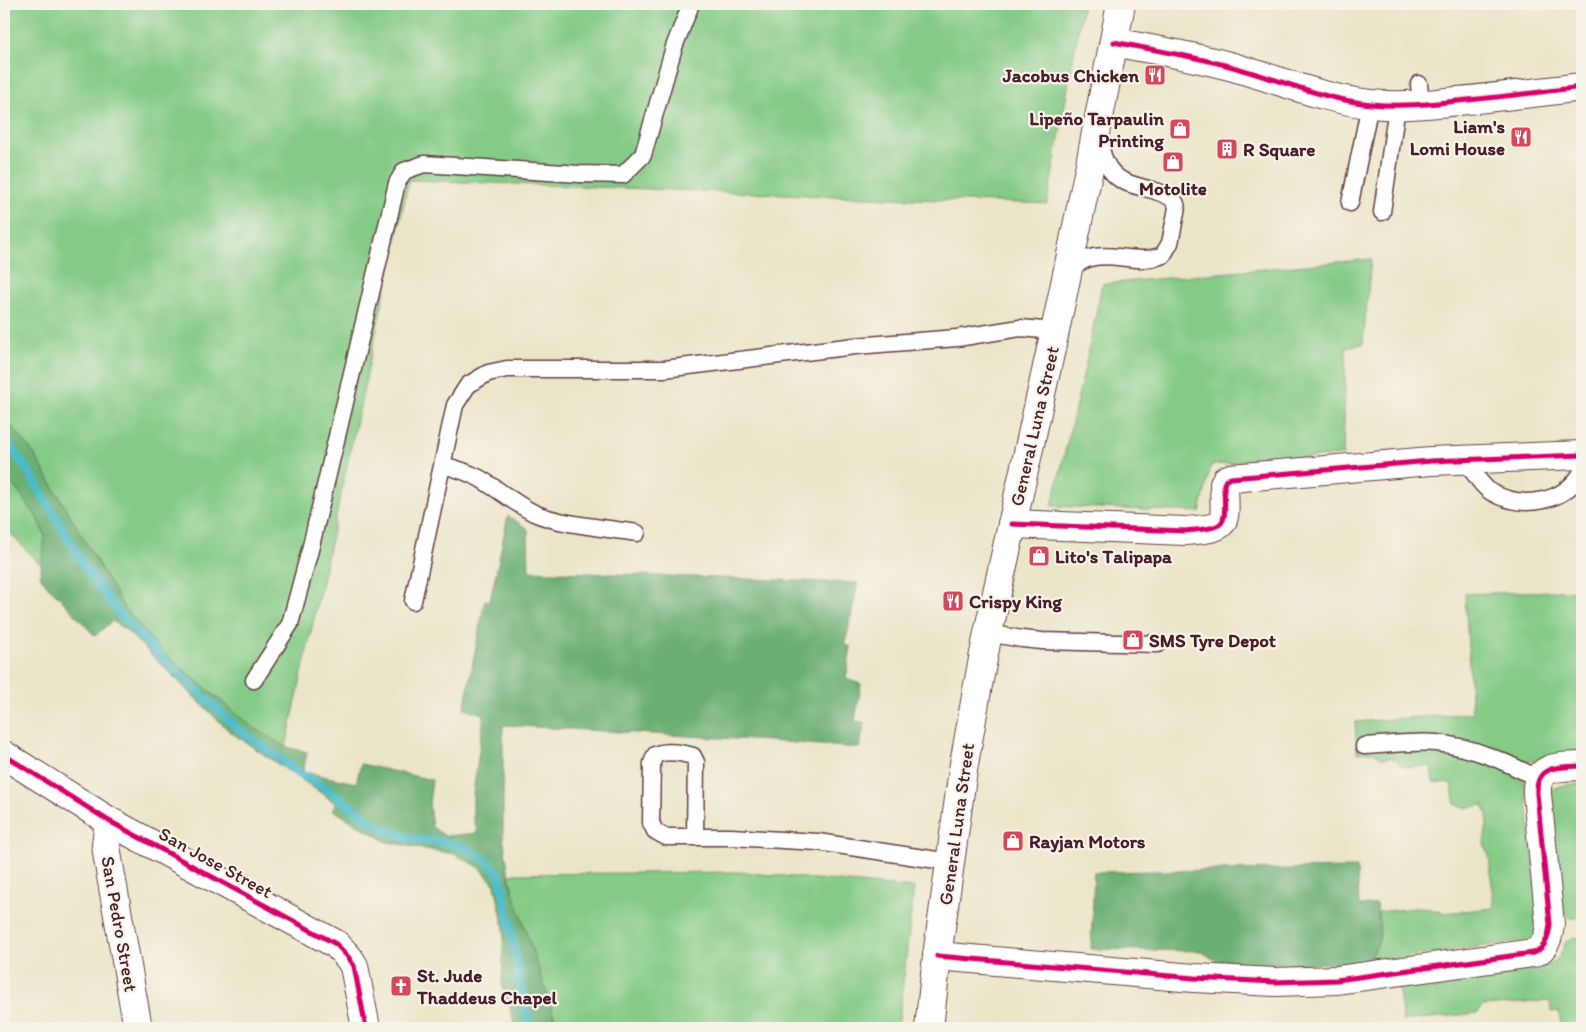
<svg xmlns="http://www.w3.org/2000/svg" width="1586" height="1032" font-family="Itim,sans-serif">
<style>
.green{fill:#84cb86;stroke:#677558}
.forest{fill:#6baf73;stroke:#5a674f}
.lines{fill:none;stroke-linecap:round;stroke-linejoin:round}
.stream{stroke:#4ebbc8;stroke-width:9}
.service-casing{stroke:#623d43;stroke-width:19}
.minor-casing{stroke:#623d43;stroke-width:30}
.primary-casing{stroke:#623d43;stroke-width:30}
.service{stroke:#fff;stroke-width:16}
.minor{stroke:#fff;stroke-width:28}
.primary{stroke:#fff;stroke-width:28}
.cycleway-casing{stroke:#f7f3e8;stroke-width:8}
.cycleway{stroke:#d6006c;stroke-width:5}
.labels{text-anchor:middle;stroke-width:4.5;stroke-linejoin:round;paint-order:stroke}
.poi-label{font-size:19px;font-weight:bold;fill:#4a1f2b;stroke:#f7f3e8;text-anchor:start}
.street-label{font-size:19px;fill:#4a1f2b;stroke:#f7f3e8}
</style>
<rect width="100%" height="100%" fill="#f7f3e8"/>
<filter id="ink" filterUnits="userSpaceOnUse"><feTurbulence type="fractalNoise" baseFrequency=".02" numOctaves="2"/><feDisplacementMap in="SourceGraphic" scale="10" xChannelSelector="R" yChannelSelector="G"/><feConvolveMatrix kernelMatrix="1 2 1 2 8 2 1 2 1" color-interpolation-filters="sRGB"/></filter>
<filter id="wash" filterUnits="userSpaceOnUse"><feTurbulence type="fractalNoise" baseFrequency=".0096" numOctaves="4" result="noise"/><feDisplacementMap in="SourceGraphic" scale="20" xChannelSelector="R" yChannelSelector="G"/><feGaussianBlur stdDeviation="1.12" result="paint"/><feColorMatrix in="noise" values="0 0 0 0 0 0 0 0 0 0 0 0 0 0 0 0 0 1.4 0 .05"/><feComposite in="paint" operator="in"/></filter>
<g filter="url(#wash)">
<rect width="100%" height="100%" fill="#ebe5c8"/>
<!-- green -->
<path class="green" d="M4 4H1083L1047 204 409 180 286 747 251 726 161 651 124 608 34 454 4 416Z
M1371 259 1363 344 1346 347 1343 455 1211 465 1200 512 1052 506 1084 372 1102 284Z
M4 476C16 489 45 521 45 539 45 548 42 557 42 566L4 527Z
M1582 590V752L1541 757 1532 760 1527 764 1523 777 1526 791 1539 920 1536 939 1360 963C1383 950 1381 935 1378 912L1423 907 1443 913 1494 908 1489 855C1479 842 1490 827 1487 813 1486 810 1484 808 1483 805L1464 808 1455 804 1451 783 1433 782 1431 766 1406 767 1398 763V760L1391 758H1381L1374 752 1357 753 1355 722 1472 713 1465 594Z
M1582 784V915C1572 922 1564 917 1562 905L1549 795C1555 783 1571 785 1582 784Z
M739 872 914 888 898 1028H558L515 900 509 874Z
M1574 937 1582 939V1028H1561L1559 1011 1551 1012 1550 1001 1482 1006 1478 1013 1403 1021 1398 985 1492 978 1517 971 1547 965 1555 961 1560 956 1566 941Z"/>
<!-- forest -->
<path class="forest" d="M4 416 34 454 124 608 161 651 251 726 286 747 307 752 303 772 356 783 361 764 432 780 429 805 432 827 445 836 478 833 473 818V794L484 714 464 709 485 600 490 601 508 516 528 529 529 571 858 583 845 645 851 647 846 679 861 684 855 721 865 723 859 748 770 741 503 725V836L510 882 558 1028H516L502 984 504 928 495 885 479 867 454 854 387 842 333 810 336 803 229 731 126 630 112 621 95 636 58 596 49 588 40 576 45 536 36 516 19 492 4 476Z
M1357 868 1359 906 1377 904C1379 930 1386 948 1360 963L1222 964 1200 951 1091 949 1094 872Z"/>
<g class="lines">
<!-- stream -->
<path class="stream" d="M4 438 29 472 87 571 120 615 161 657 241 731 302 775 327 789 379 827 410 839 442 842 465 847 488 861 500 876 511 930 525 1010 531 1028"/>
</g>
</g>
<g filter="url(#ink)">
<g class="lines">
<!-- service casing -->
<g class="service-casing">
<path id="service" d="M1419 84 1421 104
M1350 203 1370 104
M1382 212 1397 106
M1067 273C1098 239 1130 269 1163 255L1170 243 1176 213C1177 209 1177 204 1174 201 1164 188 1131 189 1117 177 1106 168 1101 153 1100 139
M1463 460C1474 469 1478 484 1491 492 1522 510 1564 503 1582 472
M442 465C455 468 467 472 479 478 498 489 514 503 534 513 561 525 607 528 637 533
M413 601 455 405 468 385 488 373 507 369H664L855 346 957 338 1020 328 1055 331
M988 633 1022 639 1042 641 1158 644
M254 680 290 624 310 550 397 183 404 171 424 164 580 174 623 175 643 155 674 47 691 4
M1364 746C1386 745 1416 741 1437 743 1474 747 1506 762 1539 779
M695 837 696 762 693 756C682 753 666 750 655 755L652 763 651 823 655 831 666 837H731L818 842 950 862"/>
</g>
<!-- minor casing -->
<g class="minor-casing">
<path id="minor" d="M1114 42C1157 51 1201 57 1243 70 1285 82 1327 100 1371 104 1400 107 1429 104 1458 101 1500 97 1541 92 1582 87
M1012 524 1185 531C1230 527 1225 527 1224 484L1226 480 1231 478 1431 461 1582 455
M4 755 109 821 336 944 349 958 354 966 366 1028
M109 821 106 845 108 859 138 1028
M937 956 1194 978 1275 982 1337 980 1533 953C1546 949 1549 936 1550 924L1537 794C1535 764 1561 767 1582 766"/>
</g>
<!-- primary casing -->
<g class="primary-casing">
<path id="primary" d="M929 1028 937 956 963 770 978 685 988 633 1055 331 1089 169 1121 4"/>
</g>
<!-- service -->
<use href="#service" class="service"/>
<!-- minor -->
<use href="#minor" class="minor"/>
<!-- primary -->
<use href="#primary" class="primary"/>
<!-- cycleway casing -->
<g class="cycleway-casing">
<path id="cycleway" d="M1114 42C1157 51 1201 57 1243 70 1285 82 1327 100 1371 104 1400 107 1429 104 1458 101 1500 97 1541 92 1582 87
M1012 524 1185 531C1230 527 1225 527 1224 484L1226 480 1231 478 1431 461 1582 455
M4 755 109 821 336 944 349 958 354 966 366 1028
M937 956 1194 978 1275 982 1337 980 1533 953C1546 949 1549 936 1550 924L1537 794C1535 764 1561 767 1582 766"/>
</g>
<!-- cycleway -->
<use href="#cycleway" class="cycleway"/>
</g>
</g>
<!-- icons -->
<defs>
<g id="restaurant-square" transform="scale(1.125)"><rect x="-9" y="-9" width="18" height="18" rx="4" fill="#d1495b" stroke="#f7f3e8"/><path d="M-5-6h1v4h1v-4h1v4h1v-4h1v5L-1.5 .5V6h-2V.5L-5-1ZM5-6V6H3V1.5H1.5Q1.5-4 5-6Z" fill="#fff"/></g>
<g id="shop-square" transform="scale(1.125)"><rect x="-9" y="-9" width="18" height="18" rx="4" fill="#d1495b" stroke="#f7f3e8"/><path d="M-5-2.5h2.3a2.7 3.5 0 0 1 5.4 0H5L5.5 6h-11ZM-1.5-2.5h3a1.5 2.3 0 0 0-3 0Z" fill="#fff"/></g>
<g id="building-square" transform="scale(1.125)"><rect x="-9" y="-9" width="18" height="18" rx="4" fill="#d1495b" stroke="#f7f3e8"/><path d="M-4-6H4V6H1V3H-1V6H-4ZM-2.5-4.3h1.7v1.8h-1.7ZM.8-4.3h1.7v1.8H.8ZM-2.5-1h1.7V.8h-1.7ZM.8-1h1.7V.8H.8Z" fill="#fff"/></g>
<g id="church-square" transform="scale(1.125)"><rect x="-9" y="-9" width="18" height="18" rx="4" fill="#d1495b" stroke="#f7f3e8"/><path d="M-1.2-6h2.4v3.5h3.3v2.4h-3.3V6h-2.4V-.1h-3.3v-2.4h3.3Z" fill="#fff"/></g>
</defs>
<g fill-rule="evenodd">
<use href="#restaurant-square" x="1155" y="75"/>
<use href="#shop-square" x="1180" y="129"/>
<use href="#restaurant-square" x="1521" y="137"/>
<use href="#building-square" x="1227" y="149"/>
<use href="#shop-square" x="1173" y="162"/>
<use href="#shop-square" x="1039" y="556"/>
<use href="#restaurant-square" x="953" y="601"/>
<use href="#shop-square" x="1133" y="640"/>
<use href="#shop-square" x="1013" y="841"/>
<use href="#church-square" x="401" y="986"/>
</g>
<g class="labels">
<!-- poi labels -->
<g class="poi-label">
<text x="1139" y="82" text-anchor="end">Jacobus Chicken</text>
<text x="1164" y="125" text-anchor="end">Lipeño Tarpaulin<tspan x="1164" dy="22">Printing</tspan></text>
<text x="1505" y="133" text-anchor="end">Liam's<tspan x="1505" dy="22">Lomi House</tspan></text>
<text x="1243" y="156">R Square</text>
<text x="1173" y="195" text-anchor="middle">Motolite</text>
<text x="1055" y="563">Lito's Talipapa</text>
<text x="969" y="608">Crispy King</text>
<text x="1149" y="647">SMS Tyre Depot</text>
<text x="1029" y="848">Rayjan Motors</text>
<text x="417" y="982">St. Jude<tspan x="417" dy="22">Thaddeus Chapel</tspan></text>
</g>
<!-- street labels -->
<g class="street-label">
<text transform="translate(1034 426) rotate(-77)" y="7">General Luna Street</text>
<text transform="translate(956 824) rotate(-82)" y="7">General Luna Street</text>
<text transform="translate(216 862) rotate(29)" y="7">San Jose Street</text>
<text transform="translate(120 924) rotate(80)" y="7">San Pedro Street</text>
</g>
</g>
<!-- margin -->
<rect width="1586" height="1032" fill="none" stroke="#f7f3e8" stroke-width="20"/>
</svg>
